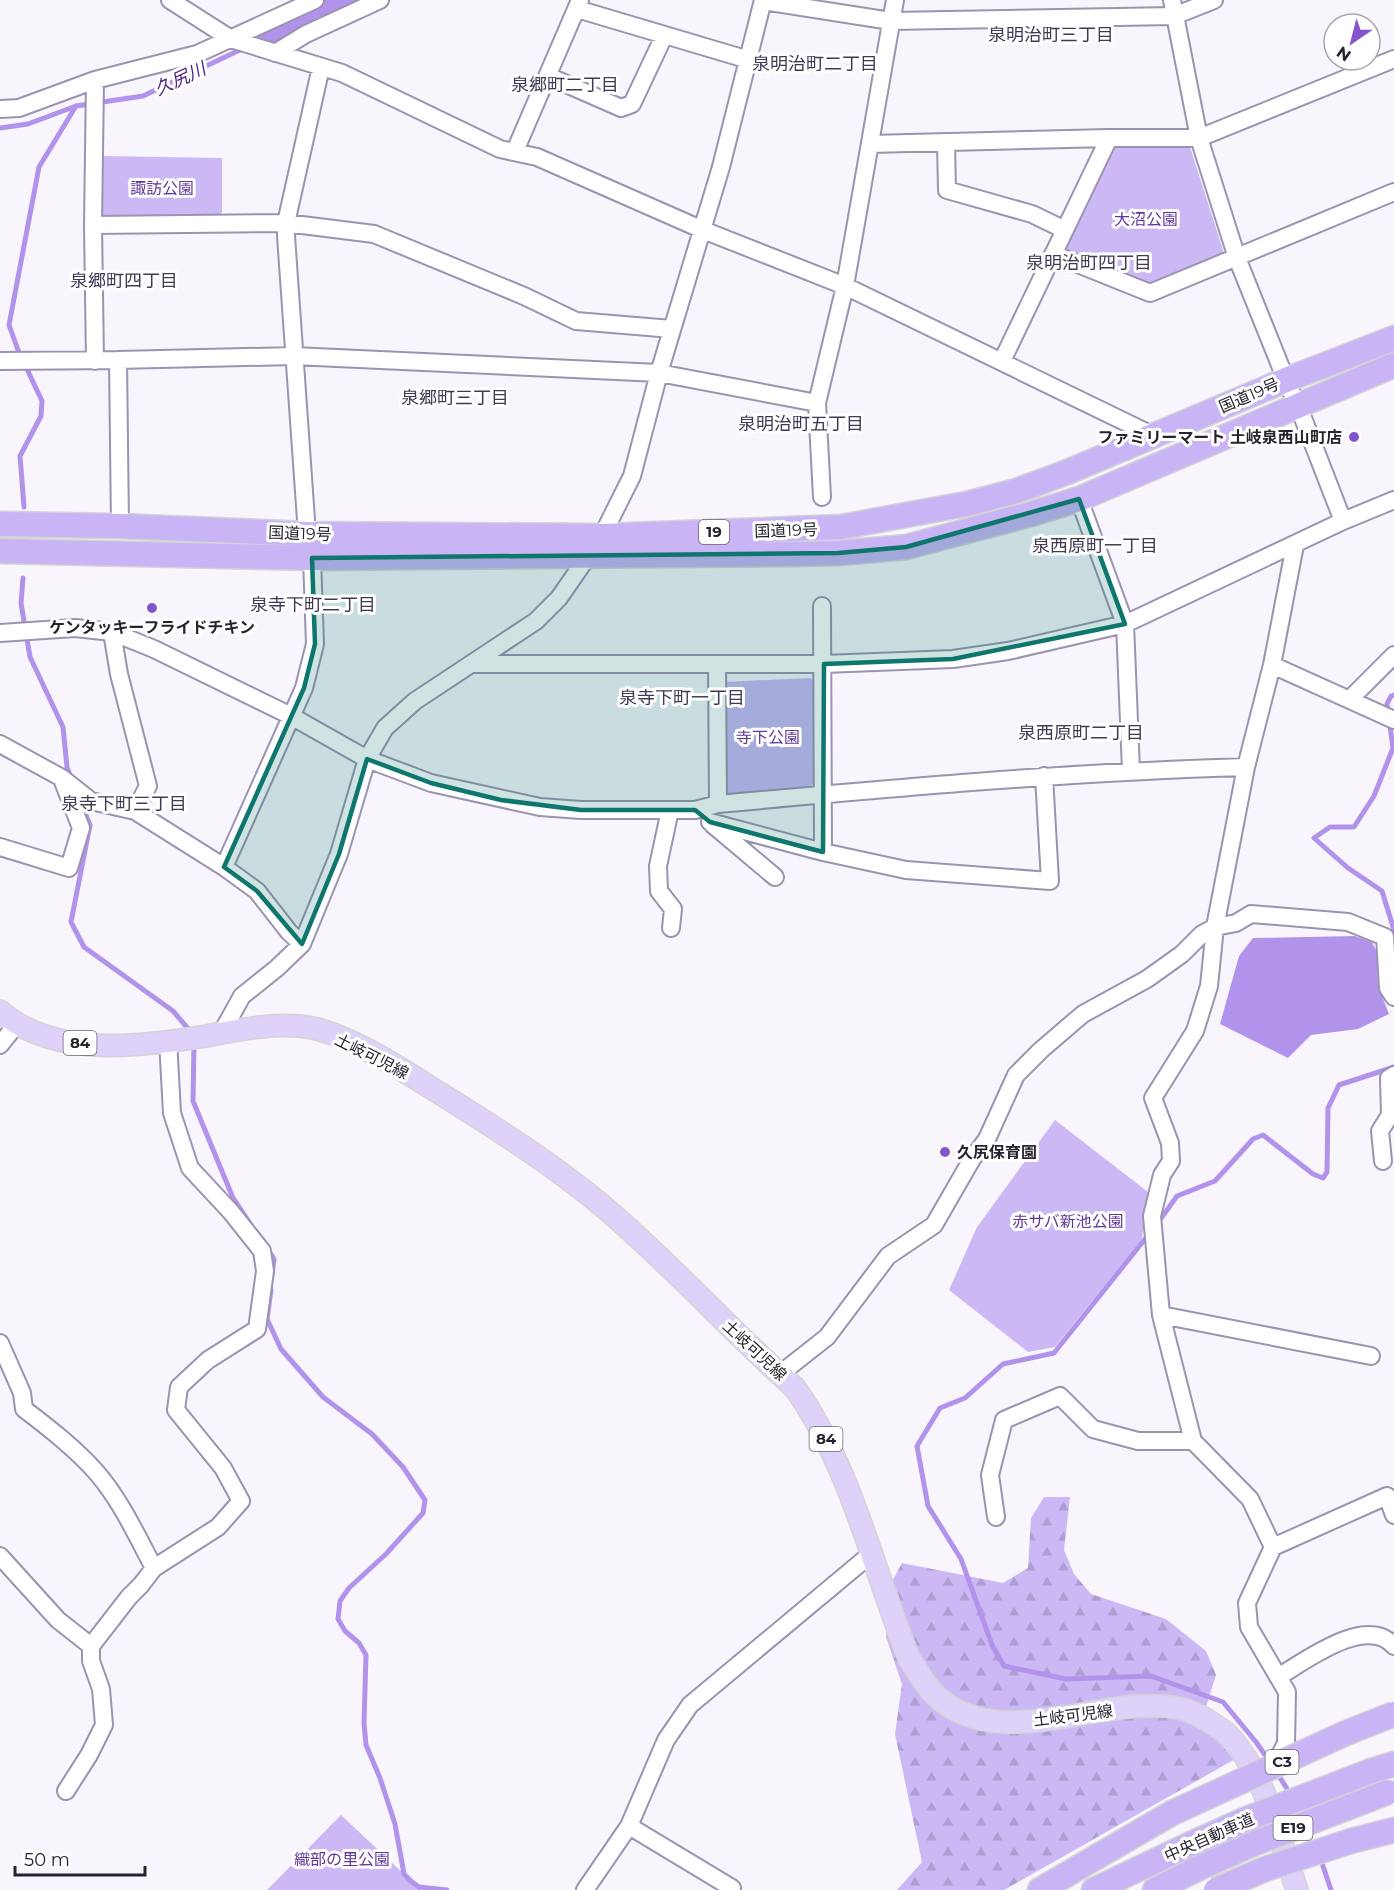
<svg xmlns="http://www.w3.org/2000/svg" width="1394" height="1890" font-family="Montserrat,'Noto Sans JP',sans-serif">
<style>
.forest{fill:url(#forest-firs)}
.green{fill:#cbb8f5}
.water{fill:#b193eb}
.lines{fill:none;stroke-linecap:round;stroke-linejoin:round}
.stream{stroke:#b193eb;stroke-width:5}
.river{stroke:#b193eb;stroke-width:32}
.minor-casing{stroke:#9b93b0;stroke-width:20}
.major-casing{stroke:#d4d3d5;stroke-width:24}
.highway-casing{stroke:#d4d3d5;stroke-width:27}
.minor{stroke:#fff;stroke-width:16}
.major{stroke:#dfd2fa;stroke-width:21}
.highway{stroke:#c9b4f6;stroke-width:24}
.highway-bridge-casing{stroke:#d4d3d5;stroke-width:27;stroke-linecap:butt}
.highway-bridge{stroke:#c9b4f6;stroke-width:24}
.marked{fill:#0f766e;fill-opacity:0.2;stroke:#0f766e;stroke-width:4.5;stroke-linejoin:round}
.poi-dot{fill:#8454cc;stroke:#fff;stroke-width:2}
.labels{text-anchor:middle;stroke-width:6;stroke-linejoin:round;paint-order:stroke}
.shield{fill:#fff;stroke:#68666d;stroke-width:1.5}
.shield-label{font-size:15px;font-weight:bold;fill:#27242f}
.park-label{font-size:16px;fill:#61379d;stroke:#fff}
.street-label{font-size:16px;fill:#27242f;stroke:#fff}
.poi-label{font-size:16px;font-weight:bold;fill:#27242f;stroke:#fff;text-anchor:end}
.neighbourhood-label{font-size:18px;fill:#423a53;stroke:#fff}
.water-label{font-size:18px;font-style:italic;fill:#4e2186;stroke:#fff}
</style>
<defs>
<pattern id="forest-firs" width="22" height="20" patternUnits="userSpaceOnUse" patternTransform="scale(1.5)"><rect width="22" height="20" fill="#cbb8f5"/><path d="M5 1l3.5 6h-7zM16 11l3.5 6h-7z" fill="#ae9ed2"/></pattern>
</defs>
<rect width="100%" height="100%" fill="#f8f6fc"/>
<!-- forest -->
<path class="forest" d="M1044 1497H1070L1064 1550 1074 1574 1091 1594 1166 1619 1206 1651 1216 1675 1201 1723 1237 1758 1004 1890H897L922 1862 895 1734 902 1684 886 1637 890 1585 902 1563 1003 1583 1028 1568 1031 1518Z"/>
<!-- green -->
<path class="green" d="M1183 143 1190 147 1224 253 1220 260 1149 288 1063 252 1113 145Z
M103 156 222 158V212L217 219 103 220Z
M810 678 814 681V783L810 788 726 794 723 682Z
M1055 1120 1148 1192 1142 1239 1055 1347 1028 1352 949 1290 977 1227Z
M341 1815 421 1890H267Z"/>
<!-- water -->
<path class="water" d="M1355 936 1372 942 1377 952 1378 986 1389 1014 1358 1029 1311 1035 1288 1058 1220 1024 1239 956 1253 938Z"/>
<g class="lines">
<!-- stream -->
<path class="stream" d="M255 43 271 36
M0 128 28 124 76 106 143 96 244 48
M24 507 20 456 41 416 42 401 18 350 9 325 39 167 76 106
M23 578 21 603 30 657 63 727 67 767 71 778
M1394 695 1391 696 1387 704 1393 748 1374 796 1354 827H1330L1314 838 1348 868 1382 891 1394 930
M79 798 90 825 71 922 84 947 173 1011 191 1032
M194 1044 193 1101 233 1198 251 1225
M1157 1224 1177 1196 1215 1181 1253 1139 1263 1135 1313 1174 1323 1178 1327 1172 1328 1108 1339 1085 1394 1067
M1149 1234 1054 1353 1003 1364 965 1398 940 1408 917 1446 928 1506 961 1559 992 1645 1004 1666 1066 1679 1151 1676 1223 1702 1256 1742 1270 1762
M268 1250 274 1259 272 1275
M271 1290 267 1319 281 1349 323 1397 372 1434 403 1467 425 1500 423 1513 386 1554 349 1588 340 1601 338 1619 345 1631 359 1643 366 1655 364 1723 366 1745 380 1778 395 1824 404 1874 412 1882 419 1887 447 1890
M1277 1773 1291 1795
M1320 1857 1331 1890"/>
<!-- river -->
<path class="river" d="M271 36 351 0"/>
<!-- minor casing -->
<g class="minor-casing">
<path id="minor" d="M170 0 231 39 342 73 500 149 537 157 703 230 845 286 1154 436
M1172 0 1199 138 1237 258 1286 380 1303 418 1343 521
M763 1 891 21 1174 16 1214 0
M577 9 749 60
M275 53 306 34 380 0
M548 76 621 108 632 104 664 36
M95 80 93 225 95 361
M0 109 19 108 95 80 197 54 315 0
M946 142 947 190 1032 214 1065 230
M870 144 1109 138H1199L1394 59
M515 151 580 0
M93 225 286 223 374 234 524 296 576 321 672 329
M1053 254 1150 293 1394 192
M118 360 120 526
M0 361 118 360 294 356 659 373 817 403
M1002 361 1109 138
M822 497 817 403 845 286 895 0
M1079 499 1125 624 1131 770
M307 534 286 236V223L321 67
M822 606 823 852
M112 632 119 674 148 786 135 811
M0 633 75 628 112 632 154 649 291 716 367 759 431 783 540 807 581 810H695L718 804C894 788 1070 772 1246 767
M472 664H824L953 659 1008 651 1125 624 1343 521 1394 500
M717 664 718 804
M1272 665 1394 720
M1350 699 1394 655
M0 744 62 778 91 801 135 811 224 867 257 891 289 932 302 944
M670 810 658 866 659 891 673 909 671 928
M710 822 823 852 906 870 1050 881 1044 776
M712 824 775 877
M0 847 69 868 81 828 62 779
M224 867 304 688 315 644 312 558
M222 1032 242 996 277 968 302 944 339 854 367 759 385 728 415 701 536 621 559 598 602 536 632 476 659 373 721 167 763 0
M0 1045 16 1025
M1383 1161 1380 1131 1390 1115 1389 1078 1394 1075
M1161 1315 1371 1356
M0 1343 22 1393 24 1409C49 1428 76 1449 97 1473 121 1501 137 1536 154 1568
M780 1374 827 1337 888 1256 934 1225 972 1159 987 1139 1016 1075 1041 1050 1083 1014 1147 979 1182 954 1202 934 1215 927 1236 923 1251 914 1348 922 1385 937 1388 988 1394 997
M996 1517 990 1475 1004 1420 1060 1396 1093 1429 1138 1441H1193
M1273 1547 1387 1496 1394 1515
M0 1556 58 1620 91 1646
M1278 1677C1305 1661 1367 1614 1394 1646
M1273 1769 1286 1743 1287 1692 1249 1627 1247 1603 1273 1547 1250 1499 1193 1441 1161 1315 1152 1216 1162 1175 1171 1161 1170 1143 1153 1098 1195 1031 1209 986 1215 927 1246 767 1272 665 1295 545
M66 1791 89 1755 104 1725 101 1689 91 1661V1646L129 1597 141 1585 154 1568 218 1527 241 1501 223 1468 176 1410 179 1387 208 1360 257 1329 265 1271 262 1251 231 1212 190 1168 172 1113 168 1040
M629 1826 732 1888 731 1890
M585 1890 629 1826 666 1740 690 1705 871 1554"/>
</g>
<!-- major casing -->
<g class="major-casing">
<path id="major" d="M0 1011C54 1058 140 1047 206 1036 242 1029 285 1020 321 1030 363 1043 404 1071 441 1094 497 1129 554 1165 605 1208 671 1264 730 1330 795 1388 852 1469 872 1567 909 1658 917 1671 924 1684 935 1695 999 1756 1104 1693 1179 1708 1192 1711 1205 1718 1216 1726 1221 1729 1226 1732 1230 1737 1267 1778 1279 1839 1297 1890"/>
</g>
<!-- highway casing -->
<g class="highway-casing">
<path id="highway" d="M0 524 120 526 307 534 602 536 841 527 966 504 1016 491 1065 473 1286 380 1394 338
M0 551 312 558 791 554 838 553 906 547 1031 514 1079 499 1394 365
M1371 1771 1394 1764
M1351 1841 1394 1830
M1040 1890 1172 1813
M1094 1890 1193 1843
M1155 1890 1199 1868"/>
</g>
<!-- minor -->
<use href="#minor" class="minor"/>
<!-- major -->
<use href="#major" class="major"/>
<!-- highway -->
<use href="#highway" class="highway"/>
<!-- highway-bridge casing -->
<g class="highway-bridge-casing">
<path id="highway-bridge" d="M1172 1813 1346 1733 1394 1714
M1193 1843 1244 1820 1371 1771
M1199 1868 1253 1844 1388 1792
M1216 1890 1265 1869 1351 1841"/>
</g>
<!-- highway-bridge -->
<use href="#highway-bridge" class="highway-bridge"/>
</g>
<!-- marked area -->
<path class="marked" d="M1079 499 1125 624 953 659 824 664 823 852 710 822 695 810H581L501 800 431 783 367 759 339 854 302 944 257 891 224 867 304 688 315 644 312 558 838 553 906 547Z"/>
<!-- markers -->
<g class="poi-dot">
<circle cx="1354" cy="437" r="6"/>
<circle cx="152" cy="608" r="6"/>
<circle cx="945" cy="1152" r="6"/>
</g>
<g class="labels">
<!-- shield labels -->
<g class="shield">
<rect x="699" y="520" width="30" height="24" rx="4.5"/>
<rect x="63.5" y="1031" width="33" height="24" rx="4.5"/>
<rect x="809.5" y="1427" width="33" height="24" rx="4.5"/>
<rect x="1265.5" y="1750" width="33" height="24" rx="4.5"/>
<rect x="1273.5" y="1816" width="39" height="24" rx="4.5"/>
</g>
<g class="shield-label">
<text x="714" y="537">19</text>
<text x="80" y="1048">84</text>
<text x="826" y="1444">84</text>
<text x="1282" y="1767">C3</text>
<text x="1293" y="1833">E19</text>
</g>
<!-- park labels -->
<g class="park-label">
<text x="162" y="194">諏訪公園</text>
<text x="1146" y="225">大沼公園</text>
<text x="768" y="743">寺下公園</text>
<text x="1068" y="1227">赤サバ新池公園</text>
<text x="342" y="1865">織部の里公園</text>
</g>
<!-- street labels -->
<g class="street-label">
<text transform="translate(1249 395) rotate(-23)" y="6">国道19号</text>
<text transform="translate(786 530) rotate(-2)" y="6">国道19号</text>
<text transform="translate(300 533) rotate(2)" y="6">国道19号</text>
<text transform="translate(372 1056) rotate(27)" y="6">土岐可児線</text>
<text transform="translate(755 1350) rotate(43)" y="6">土岐可児線</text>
<text transform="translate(1073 1715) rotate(-7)" y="6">土岐可児線</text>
<text transform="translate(1209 1837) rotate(-24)" y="6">中央自動車道</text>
</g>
<!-- poi labels -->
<g class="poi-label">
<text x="1342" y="443">ファミリーマート 土岐泉西山町店</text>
<text x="152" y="633" text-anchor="middle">ケンタッキーフライドチキン</text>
<text x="957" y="1158" text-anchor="start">久尻保育園</text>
</g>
<!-- neighbourhood labels -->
<g class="neighbourhood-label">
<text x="1051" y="41">泉明治町三丁目</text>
<text x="815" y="70">泉明治町二丁目</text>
<text x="565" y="91">泉郷町二丁目</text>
<text x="1089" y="269">泉明治町四丁目</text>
<text x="124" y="287">泉郷町四丁目</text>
<text x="455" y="404">泉郷町三丁目</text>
<text x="801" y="430">泉明治町五丁目</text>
<text x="1095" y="552">泉西原町一丁目</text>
<text x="313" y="611">泉寺下町二丁目</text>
<text x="682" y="704">泉寺下町一丁目</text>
<text x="1081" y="739">泉西原町二丁目</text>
<text x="124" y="810">泉寺下町三丁目</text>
</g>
<!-- water labels -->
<g class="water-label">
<text transform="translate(180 79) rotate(-25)" y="6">久尻川</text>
</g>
</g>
<!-- north arrow -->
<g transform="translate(1352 42) rotate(215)"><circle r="28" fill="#ffffff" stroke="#a9a7ac" stroke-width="1.5"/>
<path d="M0-4.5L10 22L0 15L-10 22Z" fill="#8454cc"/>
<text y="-9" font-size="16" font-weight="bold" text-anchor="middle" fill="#27242f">N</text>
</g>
<!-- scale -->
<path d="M15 1866v9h130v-9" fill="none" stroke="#27242f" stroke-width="3"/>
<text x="24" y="1866" font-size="18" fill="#27242f" stroke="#ffffff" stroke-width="4.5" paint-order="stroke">50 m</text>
</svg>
